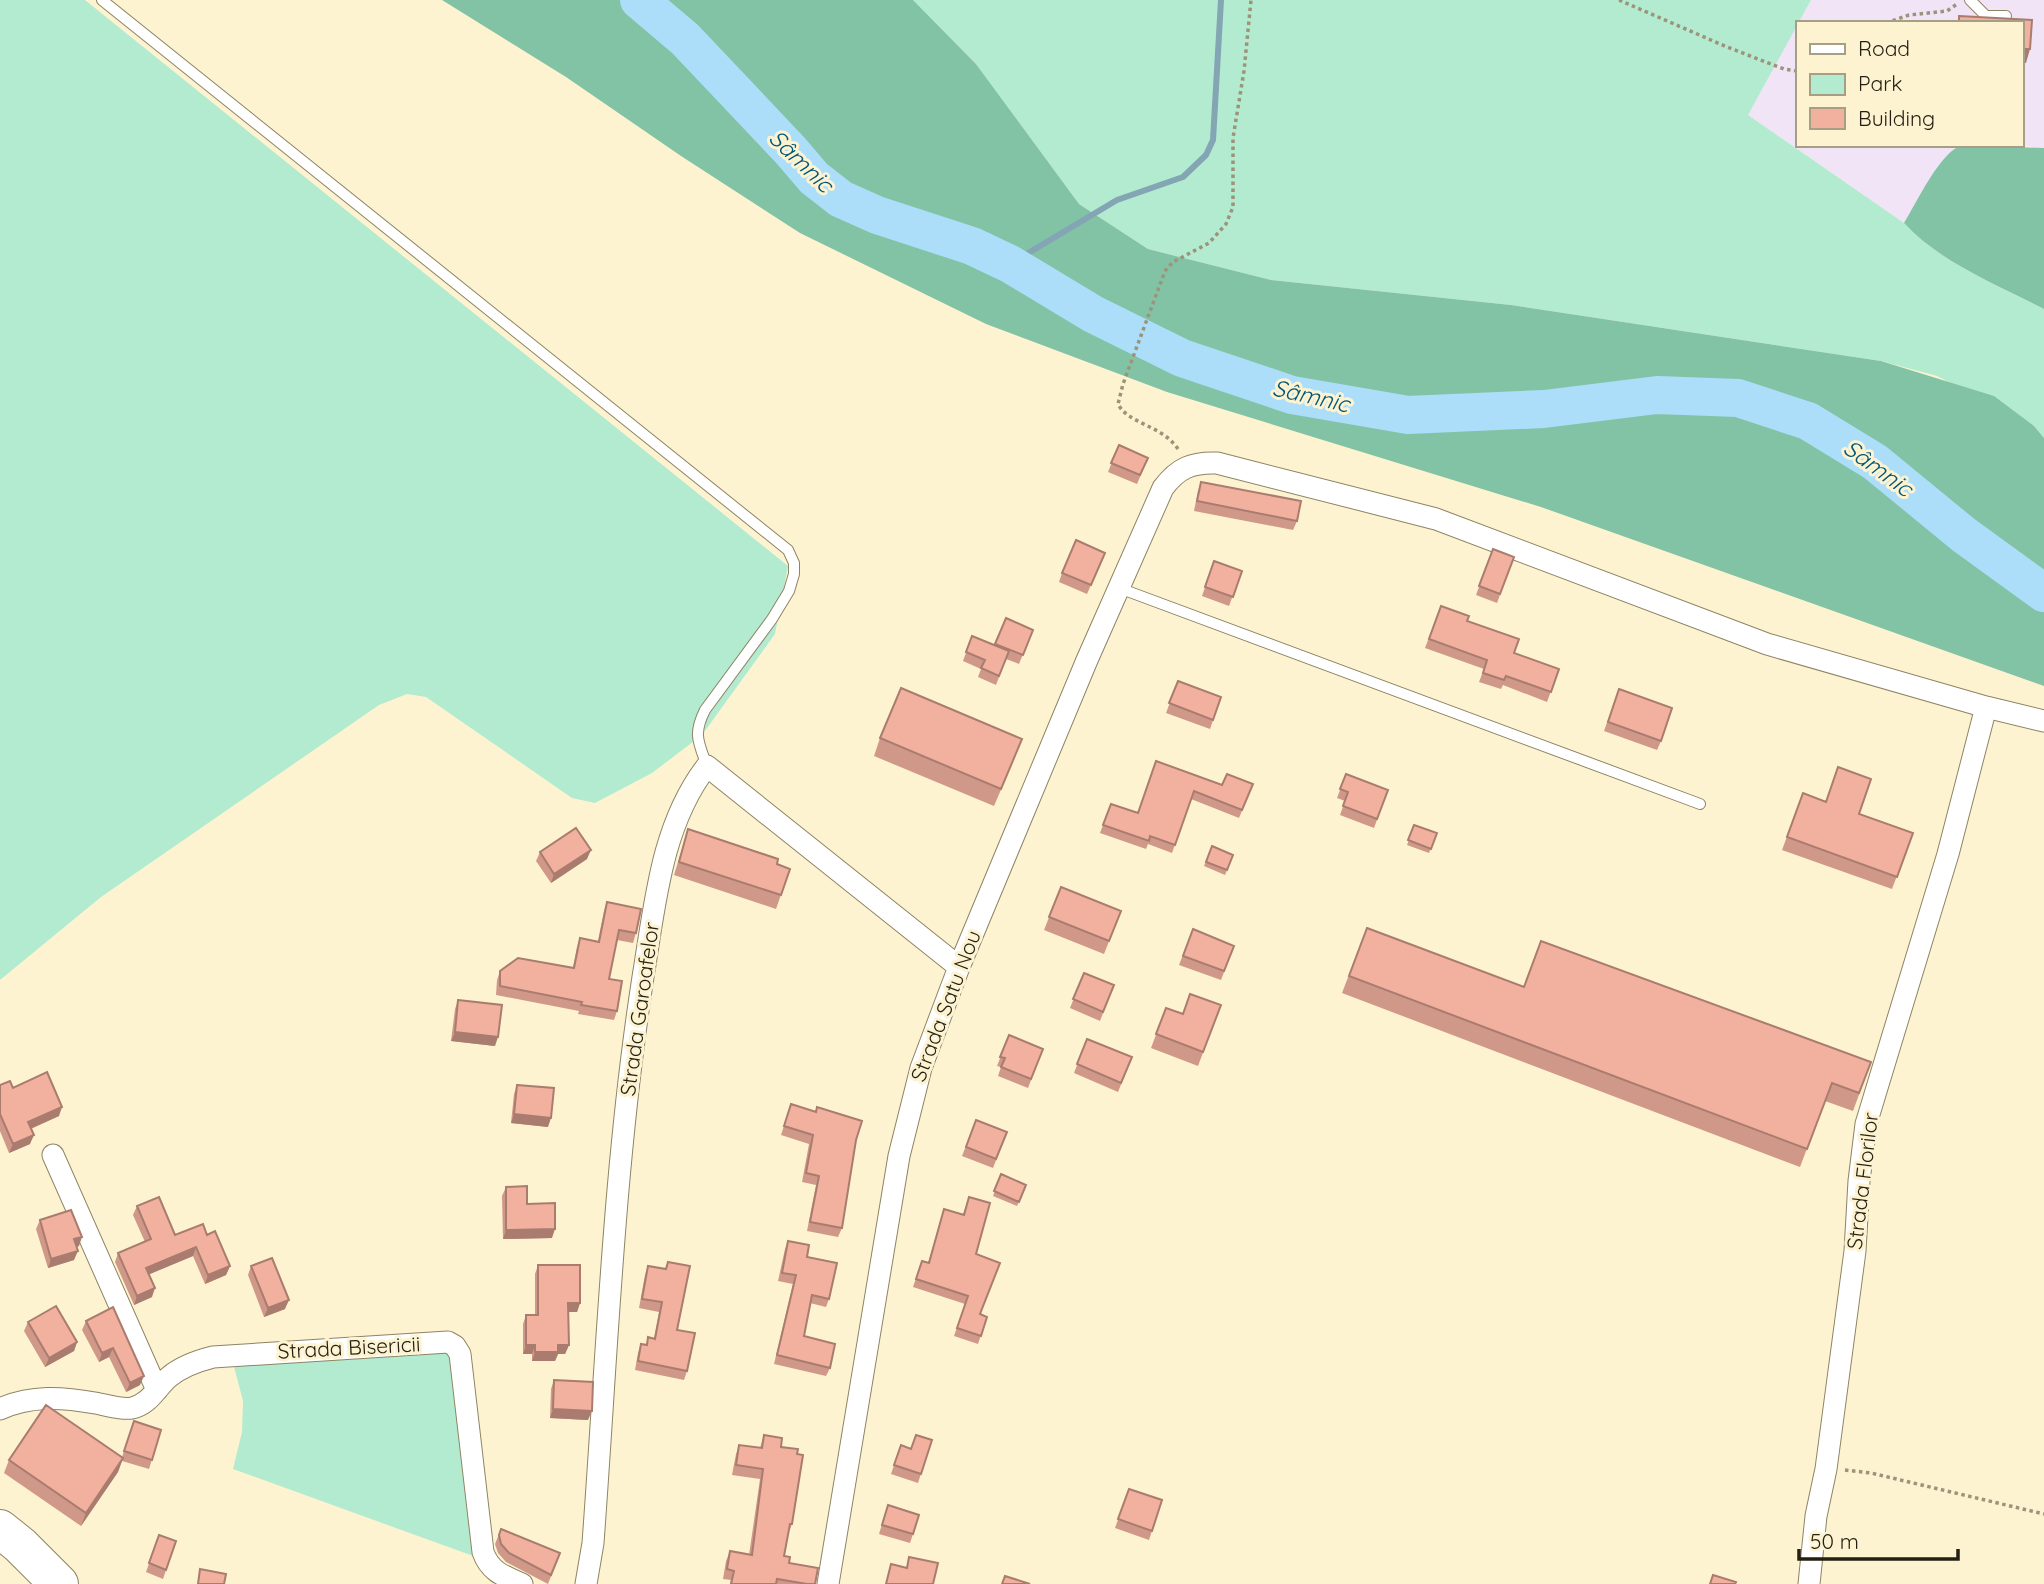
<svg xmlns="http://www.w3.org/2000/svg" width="2044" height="1584" font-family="Quicksand,sans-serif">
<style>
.industrial{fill:#f1e4f7}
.green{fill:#b3ebd0}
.forest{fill:#82c3a5}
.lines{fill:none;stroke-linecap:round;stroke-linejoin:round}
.stream{stroke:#83a5b4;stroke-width:6}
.river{stroke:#acdef9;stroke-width:38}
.lane-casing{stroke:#8d8464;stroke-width:12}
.street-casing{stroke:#8d8464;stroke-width:23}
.highway-casing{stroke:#8d8464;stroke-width:40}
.path{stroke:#9b947b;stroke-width:3.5;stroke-dasharray:3.5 3.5;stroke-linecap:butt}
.lane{stroke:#fff;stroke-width:10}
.street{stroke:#fff;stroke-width:21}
.highway{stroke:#fff;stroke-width:38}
.wall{fill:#d09888}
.shaded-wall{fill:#a97c6f}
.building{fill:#f2b19e;stroke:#a97c6f;stroke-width:2}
.labels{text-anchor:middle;stroke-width:6;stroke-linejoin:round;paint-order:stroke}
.street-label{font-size:21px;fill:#231f12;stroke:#fdf3d1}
.water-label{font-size:23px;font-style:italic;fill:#005576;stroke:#fdf3d1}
</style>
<rect width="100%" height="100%" fill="#fdf3d1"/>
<!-- industrial -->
<path class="industrial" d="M1811 0H2044V148L2013 145H2021V23H1798Z
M1797 24V145H1962L1956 147 1943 161 1904 223 1748 115Z"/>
<!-- green -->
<path class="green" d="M0 0H85L788 566 775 634 702 735 652 773 595 803 572 798 426 697 407 694 379 705 101 897 0 980Z
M913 0H1811L1748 115 1904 223C1941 263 1996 284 2044 309V438L2034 426 1937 376 1881 361 1511 305 1271 280 1148 249 1079 204 976 64Z
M443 1350 452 1356 476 1557 233 1469 242 1432 243 1401 233 1363Z"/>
<!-- forest -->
<path class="forest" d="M442 0H913L976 64 1079 204 1148 249 1271 280 1511 305 1881 361 1994 396 2034 426 2044 438V686L1541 507 1167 392 986 324 800 233 681 156 566 77Z
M1962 145 2044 148V309C1996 284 1941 263 1904 223 1917 202 1940 152 1962 145Z"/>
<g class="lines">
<!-- stream -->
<path class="stream" d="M1010 264 1117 200 1183 177 1206 155 1213 140 1221 0"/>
<!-- river -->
<path class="river" d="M639 0 685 39 791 151 814 178 841 199 877 215 972 246 1010 264 1093 314 1182 358 1292 395 1408 415 1544 409 1657 395 1738 398 1808 421 1875 462 1964 535 2044 593"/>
<!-- lane casing -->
<g class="lane-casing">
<path id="lane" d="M102 0 788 550 794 563V574L789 591 772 619 705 710C693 734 698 741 707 766
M1970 0 1986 16H2006
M1119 588 1700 804"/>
</g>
<!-- street casing -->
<g class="street-casing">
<path id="street" d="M53 1155 157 1390
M0 1409C31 1395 62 1397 95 1403 107 1405 121 1410 132 1408 150 1404 156 1388 169 1377 182 1366 197 1361 213 1357L448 1342 455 1346 460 1354 483 1552C490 1572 504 1576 522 1584
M586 1584 593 1543C607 1354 614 1164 643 977 655 905 661 825 707 766L959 967
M828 1584 899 1156 921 1068 959 967 1087 660 1163 488C1178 468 1192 462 1217 463L1436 519 1767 644 1986 707 2044 721
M1809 1584 1816 1516 1826 1469 1855 1251 1859 1181 1866 1124 1948 854 1986 707"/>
</g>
<!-- highway casing -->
<g class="highway-casing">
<path id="highway" d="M0 1529 20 1545 59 1584"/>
</g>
<!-- path -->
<path class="path" d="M1619 0 1727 47 1784 69 1797 71
M1886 23 1909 15 1947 11 1957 4
M1178 449C1162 425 1128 424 1118 404L1123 384 1165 271 1173 262 1209 243 1226 224 1233 207V138L1244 71 1251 0
M1845 1470 1871 1473 2044 1514"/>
<!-- lane -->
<use href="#lane" class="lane"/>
<!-- street -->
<use href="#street" class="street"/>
<!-- highway -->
<use href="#highway" class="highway"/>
</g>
<!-- wall -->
<path class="wall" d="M1119 445 1148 458 1137 484 1108 472Z
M1201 482 1297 521 1293 530 1194 511 1198 491Z
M1493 549 1514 557 1497 603 1476 595Z
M1214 561 1242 571 1229 606 1202 596Z
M1101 562 1087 594 1059 582 1062 573Z
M1441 606 1467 621 1514 653 1559 669 1547 702 1503 685 1501 689 1479 682 1484 669 1425 648Z
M1006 618 1033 630 1019 664 1006 659 996 685 978 677 981 669 963 661 972 636 995 645Z
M1178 681 1221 697 1210 729 1166 713Z
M1619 689 1661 741 1657 750 1604 731Z
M880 738 1015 757 994 806 874 756Z
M1156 761 1222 785 1253 784 1239 818 1191 799 1172 853 1148 844 1146 849 1100 833 1111 804 1138 813Z
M1346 774 1388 790 1374 828 1340 815 1345 801 1337 798Z
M1803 793 1913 833 1892 889 1782 850Z
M1414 825 1437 833 1429 853 1407 845Z
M688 829 790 869 776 909 674 875Z
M1212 846 1233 855 1225 875 1204 866Z
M540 852 587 859 551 883 536 861Z
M1061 887 1121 911 1104 954 1044 930Z
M607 902 636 933 633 943 617 940 609 979 617 1011 614 1020 578 1014 579 1011 496 995 497 980 500 971 573 967 577 947 580 938 598 941 604 911Z
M1367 928 1524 987 1871 1062 1853 1111 1825 1101 1800 1167 1342 993Z
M1193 929 1234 946 1221 980 1179 965Z
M1084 973 1114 985 1100 1021 1070 1008Z
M458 1000 495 1046 451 1041 455 1009Z
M1221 1005 1198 1066 1151 1048 1166 1008 1183 1014Z
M1009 1035 1043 1049 1028 1088 998 1076 1001 1067 997 1066Z
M1087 1039 1132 1057 1118 1092 1074 1073Z
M0 1085 13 1088 59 1116 31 1129 30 1144 9 1153 0 1131Z
M517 1085 548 1127 511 1123 514 1094Z
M791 1104 856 1140 842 1228 838 1237 807 1231 816 1185 802 1182 809 1144 781 1135Z
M976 1120 1007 1132 993 1168 962 1156Z
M1001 1174 1026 1185 1017 1206 993 1196Z
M506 1187 527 1204 552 1238 503 1239 502 1196Z
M969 1197 976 1254 980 1314 987 1317 978 1344 954 1336 965 1304 913 1287 922 1261 928 1263 944 1209 963 1214Z
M137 1206 175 1235H207L230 1266 226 1275 205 1284 193 1256 149 1274 152 1297 134 1305 115 1262 118 1253 145 1242 133 1215Z
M40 1220 79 1246 76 1247 74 1260 48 1268 36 1229Z
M788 1241 807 1257 829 1299 826 1307 810 1303 804 1336 830 1368 826 1376 774 1364 793 1284 778 1281 785 1249Z
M668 1262 677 1330 687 1371 684 1380 635 1370 638 1353 641 1344 646 1345 648 1337 654 1338 659 1312 639 1308 645 1275 648 1266 665 1269Z
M538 1265 580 1303 577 1312H568L569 1345 565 1354H558L555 1361H532V1354H523V1324L526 1315H535V1274Z
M251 1266 285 1309 264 1317 248 1275Z
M113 1307 140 1385 126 1392 109 1357 99 1362 82 1330 86 1321Z
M28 1322 77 1342 74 1351 45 1367 24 1331Z
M554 1380 588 1420 550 1418 551 1389Z
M134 1421 161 1430 149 1469 122 1461 118 1472 81 1526 4 1473 9 1460 122 1457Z
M764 1435 781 1447 792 1524 788 1534 784 1556 789 1563 815 1584H730L731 1580 723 1579 726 1561 730 1551 749 1555 760 1479 732 1475 736 1454 739 1445 760 1448Z
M932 1440 918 1483 891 1474 901 1445 911 1449Z
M1129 1489 1162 1500 1149 1540 1115 1528Z
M888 1505 913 1534 910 1543 879 1534Z
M501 1529 560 1553 548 1584 506 1562 498 1553 495 1544Z
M159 1535 176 1541 163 1579 146 1572Z"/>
<!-- shaded-wall -->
<path class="shaded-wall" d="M2021 49H2030L2026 63H2021Z
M591 850 587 859 551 883 554 874Z
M455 1032 498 1037 495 1046 451 1041Z
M62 1107 59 1116 25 1131 28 1122Z
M514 1114 551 1118 548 1127 511 1123Z
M34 1135 30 1144 9 1153 13 1144Z
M555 1229 552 1238 503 1239 506 1230Z
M82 1237 79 1246 71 1249 74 1239Z
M196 1247 193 1256 143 1277 146 1268Z
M78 1251 74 1260 48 1268 51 1259Z
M230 1266 226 1275 205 1284 208 1275Z
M155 1288 152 1297 134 1305 137 1296Z
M289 1300 285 1309 264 1317 268 1308Z
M568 1303H580L577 1312H565Z
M77 1342 74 1351 45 1367 49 1358Z
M526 1345H535L532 1354H523Z
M558 1345H569L565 1354H558L555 1361H532L535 1352Z
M113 1348 109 1357 99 1362 102 1353Z
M144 1376 140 1385 126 1392 130 1383Z
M553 1409 592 1411 588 1420 550 1418Z
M123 1458 118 1472 81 1526 86 1513Z"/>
<!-- building -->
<path class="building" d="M1959 16 2032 20 2030 49H2021V23H1959Z
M1119 445 1148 458 1140 475 1111 463Z
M1201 482 1301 501 1297 521 1197 501Z
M1076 540 1105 553 1091 585 1062 573Z
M1493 549 1514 557 1500 594 1479 586Z
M1214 561 1242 571 1233 597 1205 587Z
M1441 606 1469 616 1467 621 1519 639 1514 653 1559 669 1551 692 1506 676 1504 680 1483 673 1487 660 1429 639Z
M1006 618 1033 630 1023 655 995 644Z
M972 636 1009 651 999 676 981 668 985 660 966 652Z
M1178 681 1221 697 1213 720 1169 703Z
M901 688 1022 739 1001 789 880 738Z
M1619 689 1672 708 1661 741 1608 722Z
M1156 761 1222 785 1227 774 1253 784 1242 810 1194 791 1175 845 1150 836 1149 841 1103 825 1111 804 1138 813Z
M1838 767 1871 779 1859 814 1913 833 1897 877 1787 837 1803 793 1826 802Z
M1346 774 1388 790 1377 819 1343 806 1348 792 1340 789Z
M1414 825 1437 833 1431 849 1408 840Z
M576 828 591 850 554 874 540 852Z
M688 829 778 859 777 864 790 869 781 895 679 862Z
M1212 846 1233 855 1227 870 1206 862Z
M1061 887 1121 911 1109 941 1049 917Z
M607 902 641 909 636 933 619 930 609 979 622 981 617 1011 581 1005 582 1002 500 986V971L518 958 574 968 580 938 599 942Z
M1367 928 1524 987 1541 941 1871 1062 1859 1093 1832 1083 1807 1149 1349 976Z
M1193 929 1234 946 1224 971 1183 956Z
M1084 973 1114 985 1103 1012 1073 999Z
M1190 994 1221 1005 1203 1052 1156 1034 1166 1008 1183 1014Z
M458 1000 502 1005 498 1037 455 1032Z
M1009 1035 1043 1049 1031 1079 1001 1067 1005 1058 1000 1057Z
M1087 1039 1132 1057 1121 1083 1077 1064Z
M47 1072 62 1107 28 1122 34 1135 13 1144 0 1114V1085L10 1081 13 1088Z
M517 1085 554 1088 551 1118 514 1114Z
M791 1104 816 1112 817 1107 862 1121 856 1140 842 1228 810 1222 819 1176 806 1173 813 1135 784 1126Z
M976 1120 1007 1132 996 1159 966 1147Z
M1001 1174 1026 1185 1019 1202 994 1191Z
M527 1186V1204L555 1203V1229L506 1230V1187Z
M159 1197 175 1235 203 1224 207 1235 215 1231 230 1266 208 1275 196 1247 146 1268 155 1288 137 1296 118 1253 151 1239 137 1206Z
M969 1197 990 1203 976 1254 1000 1263 980 1314 987 1317 981 1336 957 1328 968 1296 916 1279 922 1261 929 1263 944 1209 964 1215Z
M71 1210 82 1237 74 1239 78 1251 51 1259 40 1220Z
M788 1241 809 1245 807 1257 837 1263 829 1299 812 1295 804 1336 835 1344 830 1368 777 1355 796 1275 782 1273Z
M272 1258 289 1300 268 1308 251 1266Z
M668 1262 690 1266 677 1330 695 1333 687 1371 638 1361 641 1344 647 1345 648 1337 655 1339 662 1302 642 1299 648 1266 666 1269Z
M538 1265H580V1303H568L569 1345H558V1352H535V1345H526V1315H538Z
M56 1306 77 1342 49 1358 28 1322Z
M113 1307 144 1376 130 1383 113 1348 102 1353 86 1321Z
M554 1380 593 1382 592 1411 553 1409Z
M46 1405 123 1458 86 1513 9 1460Z
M134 1421 161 1430 152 1460 124 1451Z
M764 1435 782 1438 781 1447 798 1449 797 1454 803 1455 792 1524H790L784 1556 790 1557 789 1563 818 1568 815 1584H807L777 1579 776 1584H731L734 1571 727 1569 730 1551 752 1555 763 1469 736 1465 739 1445 762 1448Z
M916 1435 932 1440 921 1474 894 1465 901 1445 911 1449Z
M1129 1489 1162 1500 1152 1531 1118 1519Z
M888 1505 919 1515 913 1534 882 1525Z
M501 1529 560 1553 551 1575 509 1553 501 1544 499 1535Z
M159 1535 176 1541 166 1570 149 1563Z
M909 1557 938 1563 933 1584H886L891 1564 907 1568Z
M200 1569 226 1574 224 1584H198Z
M1713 1575 1736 1582 1735 1584H1710Z
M1005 1576 1030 1584H1002Z"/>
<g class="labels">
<!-- street labels -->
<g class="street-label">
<text transform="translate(946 1006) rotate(-69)" y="7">Strada Satu Nou</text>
<text transform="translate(640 1009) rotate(-82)" y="7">Strada Garoafelor</text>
<text transform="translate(1863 1181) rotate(-83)" y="7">Strada Florilor</text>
<text transform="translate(349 1348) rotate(-3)" y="7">Strada Bisericii</text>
</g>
<!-- water labels -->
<g class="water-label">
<text transform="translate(801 161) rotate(44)" y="8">Sâmnic</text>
<text transform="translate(1311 396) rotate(13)" y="8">Sâmnic</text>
<text transform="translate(1878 468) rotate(36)" y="8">Sâmnic</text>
</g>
</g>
<!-- legend -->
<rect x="1796" y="21" width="228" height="126" fill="#fdf3d1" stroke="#a69e85" stroke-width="2"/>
<rect x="1810" y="44" width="35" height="10" fill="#ffffff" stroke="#a69e85" stroke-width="2"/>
<text x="1858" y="56" font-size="21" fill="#231f12">Road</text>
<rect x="1810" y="74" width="35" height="21" fill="#b3ebd0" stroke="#a69e85" stroke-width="2"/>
<text x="1858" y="91" font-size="21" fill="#231f12">Park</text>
<rect x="1810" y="108" width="35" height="21" fill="#f2b19e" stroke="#a69e85" stroke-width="2"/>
<text x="1858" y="126" font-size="21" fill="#231f12">Building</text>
<!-- scale -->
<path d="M1799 1549v10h159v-10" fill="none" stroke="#231f12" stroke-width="3.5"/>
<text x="1810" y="1549" font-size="21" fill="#231f12" stroke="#fdf3d1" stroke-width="5" paint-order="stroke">50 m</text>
</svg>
